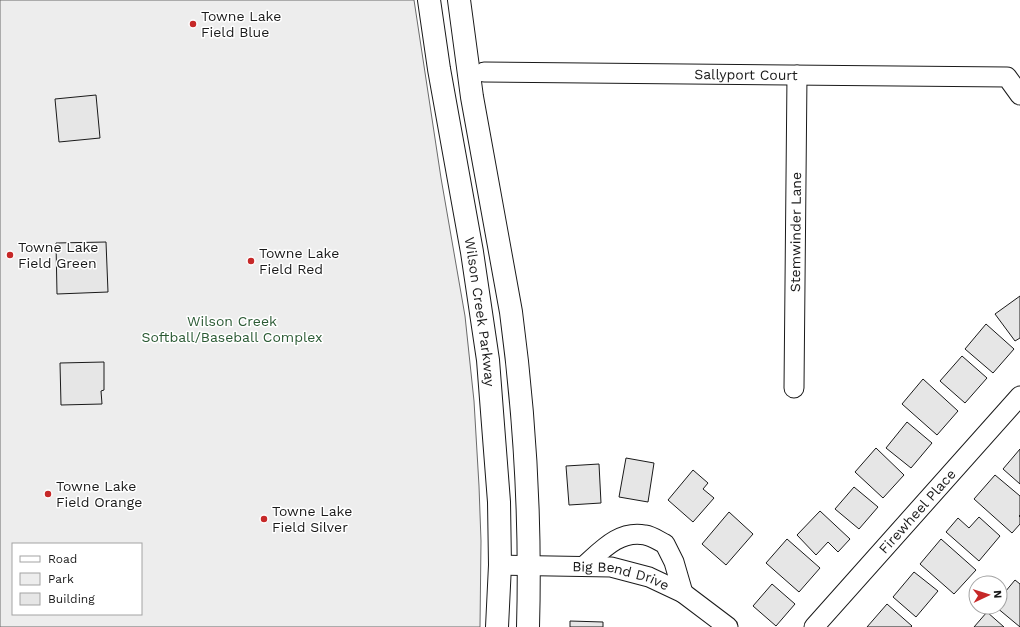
<svg xmlns="http://www.w3.org/2000/svg" width="1020" height="627" font-family="'Work Sans',sans-serif">
<style>
.green{fill:#ededed;stroke:#6a6a6a;fill-rule:evenodd}
.building{fill:#e6e6e6;stroke:#1a1a1a}
.lines{fill:none;stroke-linecap:round;stroke-linejoin:round}
.minor-casing{stroke:#1a1a1a;stroke-width:21}
.major-casing{stroke:#1a1a1a;stroke-width:24}
.minor{stroke:#fff;stroke-width:19}
.major{stroke:#fff;stroke-width:22}
.poi-dot{fill:#c62828;stroke:#fff;stroke-width:1.5}
.labels{text-anchor:middle;stroke-width:3;stroke-linejoin:round;paint-order:stroke}
.poi-label{font-size:14px;fill:#1a1a1a;stroke:#fff;text-anchor:start}
.street-label{font-size:14px;fill:#1a1a1a;stroke:#fff}
.park-label{font-size:14px;fill:#2b5a34;stroke:#fff}
</style>
<rect width="100%" height="100%" fill="#fff"/>
<!-- green -->
<path class="green" d="M0 0H414L441 178 465 316 474 401 479 486 481 541 480 627H0ZM13 544H141V614H13Z"/>
<!-- building -->
<path class="building" d="M96 95 100 138 59 142 55 99Z
M106 242 108 292 57 294 56 243Z
M1020 296V338L1015 341 995 314Z
M986 324 1014 349 993 373 965 349Z
M962 356 987 378 965 403 940 381Z
M104 362V390L101 391 102 404 61 405 60 363Z
M923 379 958 411 937 435 902 404Z
M907 422 932 443 911 468 886 448Z
M876 448 904 475 883 498 855 472Z
M1020 449V484L1003 469Z
M626 458 654 463 648 502 619 497Z
M599 464 601 503 569 505 566 466Z
M693 470 708 483 703 489 714 498 693 522 668 500Z
M995 475 1020 496V515L1019 516 1020 517V524L1012 533 974 499Z
M854 487 878 507 859 529 835 509Z
M820 511 850 539 838 552 828 542 816 555 797 535Z
M729 512 753 534 726 565 702 544Z
M979 517 1000 536 979 561 946 532 958 518 969 528Z
M787 539 820 568 799 592 766 563Z
M941 539 976 570 954 594 920 564Z
M914 572 938 591 916 617 893 597Z
M1015 580 1020 584V627L996 607H1000V598Z
M772 584 795 604 776 626 753 606Z
M887 604 912 626 911 627H867Z
M987 612 1004 627H974Z
M570 621 603 622V627H570Z"/>
<g class="lines">
<!-- minor casing -->
<g class="minor-casing">
<g id="minor">
<path id="s1" d="M484 72 1007 77 1020 95"/>
<path id="s2" d="M794 388 797 75"/>
<path id="s3" d="M500 565 611 567 649 577 683 593 728 627"/>
<path d="M584 566C602 550 619 530 645 535 652 536 659 541 665 544L674 562 683 593"/>
<path id="s4" d="M814 627 1020 396"/>
</g>
</g>
<!-- major casing -->
<g class="major-casing">
<g id="major">
<path id="s5" d="M429 0 439 69 472 252 488 360 499 502 500 565 497 627"/>
<path d="M459 0 472 97 511 312C525 417 531 522 528 627"/>
</g>
</g>
<!-- minor -->
<use href="#minor" class="minor"/>
<!-- major -->
<use href="#major" class="major"/>
</g>
<!-- markers -->
<g class="poi-dot">
<circle cx="193" cy="24" r="4"/>
<circle cx="10" cy="255" r="4"/>
<circle cx="251" cy="261" r="4"/>
<circle cx="48" cy="494" r="4"/>
<circle cx="264" cy="519" r="4"/>
</g>
<g class="labels">
<!-- poi labels -->
<g class="poi-label">
<text x="201" y="21">Towne Lake<tspan x="201" dy="16">Field Blue</tspan></text>
<text x="18" y="252">Towne Lake<tspan x="18" dy="16">Field Green</tspan></text>
<text x="259" y="258">Towne Lake<tspan x="259" dy="16">Field Red</tspan></text>
<text x="56" y="491">Towne Lake<tspan x="56" dy="16">Field Orange</tspan></text>
<text x="272" y="516">Towne Lake<tspan x="272" dy="16">Field Silver</tspan></text>
</g>
<!-- street labels -->
<g class="street-label">
<text dy="5" stroke="none"><textPath href="#s1" startOffset="262">Sallyport Court</textPath></text>
<text dy="5" stroke="none"><textPath href="#s2" startOffset="156">Stemwinder Lane</textPath></text>
<text dy="5" stroke="none"><textPath href="#s5" startOffset="316">Wilson Creek Parkway</textPath></text>
<text dy="5" stroke="none"><textPath href="#s4" startOffset="155">Firewheel Place</textPath></text>
<text dy="5" stroke="none"><textPath href="#s3" startOffset="122">Big Bend Drive</textPath></text>
</g>
<!-- park labels -->
<g class="park-label">
<text x="232" y="326">Wilson Creek<tspan x="232" dy="16">Softball/Baseball Complex</tspan></text>
</g>
</g>
<!-- legend -->
<rect x="12" y="543" width="130" height="72" fill="#ffffff" stroke="#a3a3a3"/>
<rect x="20" y="556" width="20" height="6" fill="#ffffff" stroke="#a3a3a3"/>
<text x="48" y="563" font-size="12" fill="#1a1a1a">Road</text>
<rect x="20" y="573" width="20" height="12" fill="#ededed" stroke="#a3a3a3"/>
<text x="48" y="583" font-size="12" fill="#1a1a1a">Park</text>
<rect x="20" y="593" width="20" height="12" fill="#e6e6e6" stroke="#a3a3a3"/>
<text x="48" y="603" font-size="12" fill="#1a1a1a">Building</text>
<!-- north arrow -->
<g transform="translate(988 595) rotate(86)"><circle r="19" fill="#ffffff" stroke="#a3a3a3"/>
<path d="M0-3L7 15L0 10L-7 15Z" fill="#c62828"/>
<text y="-6" font-size="11" font-weight="bold" text-anchor="middle" fill="#1a1a1a">N</text>
</g>
</svg>
